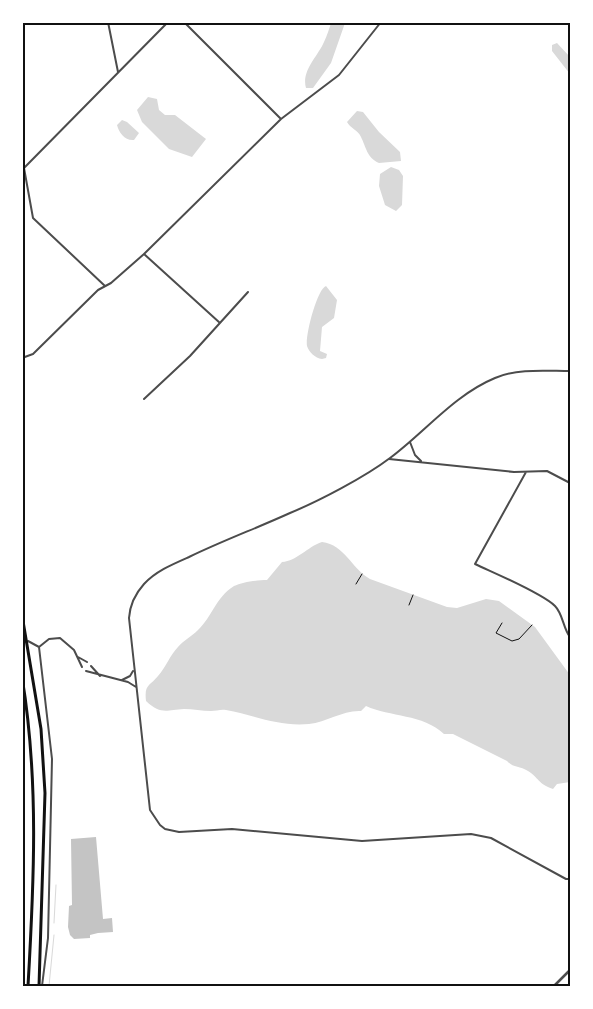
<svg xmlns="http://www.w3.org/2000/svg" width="593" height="1009" font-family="'PT Sans Narrow',sans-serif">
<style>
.water{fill:#d9d9d9}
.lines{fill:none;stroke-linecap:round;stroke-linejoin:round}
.stream{stroke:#d9d9d9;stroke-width:1}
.building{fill:#c4c4c4}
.path{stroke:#111;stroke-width:1}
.minor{stroke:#4c4c4c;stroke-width:2}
.tertiary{stroke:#4c4c4c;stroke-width:2.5}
.trunk{stroke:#111;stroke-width:3}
.neatline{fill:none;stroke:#111;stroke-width:2}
</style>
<rect width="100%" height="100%" fill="#fff"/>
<!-- water -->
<path class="water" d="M331 23H345L331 63 313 88H306C301 71 318 56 324 42 327 36 329 29 331 23Z
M557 43 570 57V74L552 51V45Z
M148 97 157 99 159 110 165 115H175L206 139 192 157 169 149 142 122 137 110Z
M357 111 363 112 379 132 400 152 401 161 379 163C367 158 366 147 361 137 358 130 350 128 347 122Z
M122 120 127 122 139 133 134 140C125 141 119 133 117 125Z
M391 167 399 170 403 176 402 205 396 211 385 205 379 186 380 174Z
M326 286 337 300 334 318 322 327 320 351 327 354 326 358 322 359C315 358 309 352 307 346 305 336 317 289 326 286Z
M322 542C345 545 351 568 370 579L447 607 457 608 486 599 499 601 535 627 570 675V782L557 784 553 789C538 784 539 778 528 771 520 766 513 768 507 761L453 734H444C423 714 390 717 366 706L361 711C343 710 327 722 309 724 279 727 254 715 226 710 221 709 216 711 211 711 202 711 193 709 184 709 166 710 161 715 146 701 144 684 150 686 158 676 166 667 170 655 178 647 184 640 192 636 198 630 212 617 216 597 234 586 242 582 257 580 267 580L282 562C297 561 307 547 322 542Z"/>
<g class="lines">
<!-- stream -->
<path class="stream" d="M22 883 24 884
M54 923 56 885
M49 986 54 935"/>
</g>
<!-- building -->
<path class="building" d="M96 837 103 919 112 918 113 932 98 933 90 935V938L74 939 70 935 68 927 69 906 72 905 71 839Z"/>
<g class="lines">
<!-- path -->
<path class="path" d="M356 584 362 574
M409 605 413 595
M502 623 496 633 512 641 519 639 532 625"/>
<!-- minor -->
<path class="minor" d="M108 22 118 72
M184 22 281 119
M144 254 220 323
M105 286 33 218 24 168 168 22
M22 358 33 354 98 290 111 283 144 254 281 119 339 75 381 22
M570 371C546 371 518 368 495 378 454 395 425 432 390 458 365 477 319 501 290 513 257 528 222 541 189 557 173 564 156 571 144 584 135 594 130 604 129 618L150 810 160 825 165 829 179 832 232 829 362 841 471 834 491 838 566 879H570
M144 399 190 356 248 292
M410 442 415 455 421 461
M389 459 514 472 547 471 570 483
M526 472 475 564C494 573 542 593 555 606 563 614 563 628 570 637
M28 641 39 647 52 759 48 938 42 986
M39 647 49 639 60 638 74 650 82 667
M78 657 87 662
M91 666 100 676
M86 671 128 682 136 687
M122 680 130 676 133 671"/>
<!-- tertiary -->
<path class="tertiary" d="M554 986 570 970"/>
<!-- trunk -->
<path class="trunk" d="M22 615 41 729 45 793 39 986
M22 677C39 780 34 883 28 986"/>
</g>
<!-- border -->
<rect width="593" height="1009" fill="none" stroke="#ffffff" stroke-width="48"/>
<rect x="24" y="24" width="545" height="961" class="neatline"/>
</svg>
